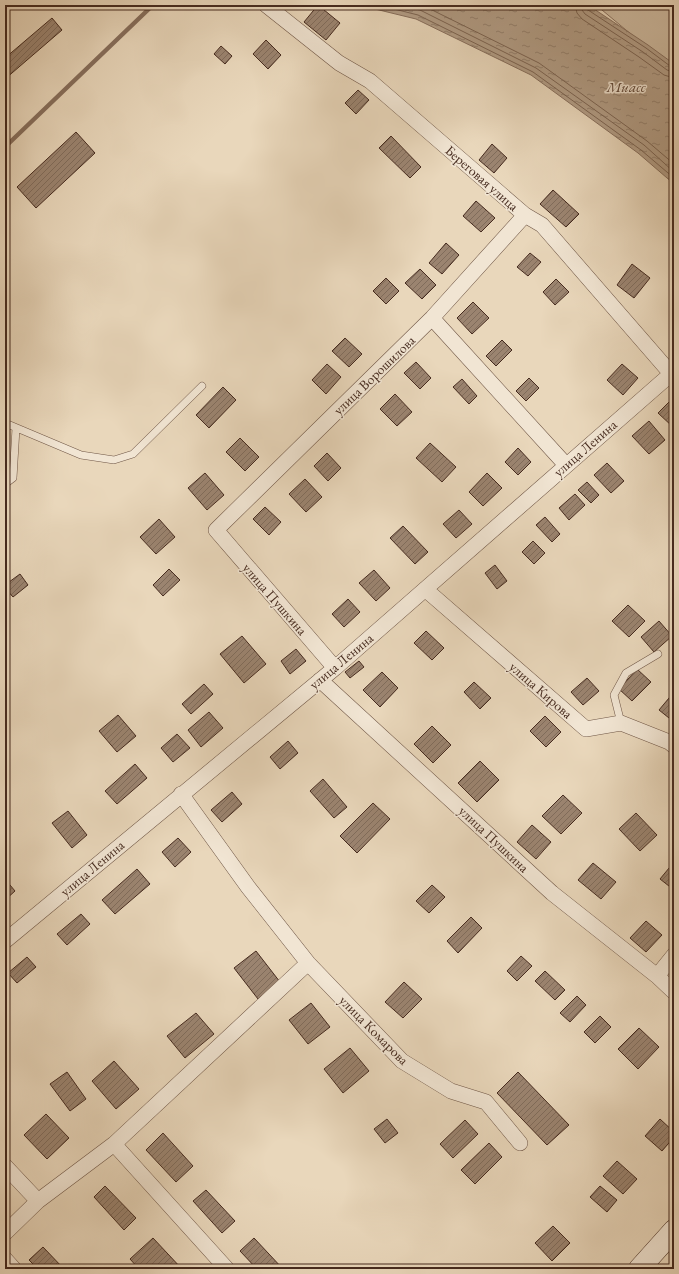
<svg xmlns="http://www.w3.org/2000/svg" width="679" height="1274" font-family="'EB Garamond',serif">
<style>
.green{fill:#cdbaa0;stroke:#8a7260}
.water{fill:url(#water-ripples);stroke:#876f5d}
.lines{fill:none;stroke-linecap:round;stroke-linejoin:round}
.shore{stroke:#7c6452;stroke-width:1}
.stream{stroke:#876f5d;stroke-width:4.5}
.building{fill:url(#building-hatch);stroke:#462b1f}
.service-casing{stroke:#6f5646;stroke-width:8}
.minor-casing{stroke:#6f5646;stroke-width:16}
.secondary-casing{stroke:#462b1f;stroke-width:22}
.service{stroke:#f1e5d3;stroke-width:7}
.minor{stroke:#f1e5d3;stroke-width:15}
.secondary{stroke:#f1e5d3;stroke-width:21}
.labels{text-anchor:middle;stroke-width:3;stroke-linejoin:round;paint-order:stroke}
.street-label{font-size:14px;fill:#462b1f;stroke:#f1e5d3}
.water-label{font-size:15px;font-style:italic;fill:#614839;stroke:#f1e5d3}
</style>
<defs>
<pattern id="water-ripples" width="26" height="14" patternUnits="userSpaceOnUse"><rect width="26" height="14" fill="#b29d86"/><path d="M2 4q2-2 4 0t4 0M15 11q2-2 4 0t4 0" fill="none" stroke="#93806d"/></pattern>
<pattern id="building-hatch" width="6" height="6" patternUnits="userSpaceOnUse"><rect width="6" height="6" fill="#9b8470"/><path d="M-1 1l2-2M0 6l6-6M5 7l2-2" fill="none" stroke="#806c5b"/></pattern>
</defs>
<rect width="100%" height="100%" fill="#e9d7bb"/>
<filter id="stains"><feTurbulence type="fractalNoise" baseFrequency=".005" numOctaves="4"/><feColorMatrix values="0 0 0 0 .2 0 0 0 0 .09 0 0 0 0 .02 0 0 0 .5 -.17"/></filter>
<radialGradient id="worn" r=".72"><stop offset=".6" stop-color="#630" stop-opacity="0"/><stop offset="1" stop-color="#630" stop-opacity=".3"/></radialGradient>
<!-- green -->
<path class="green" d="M596 5H674V70Z"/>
<!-- water -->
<path class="water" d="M373 5H588L648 45 674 64V184L638 153 531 75 416 19 375 9Z"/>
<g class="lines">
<!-- shore -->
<path class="shore" d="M378 5 418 15 533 72 641 150 674 178
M398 5 420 10 536 68 644 145 674 172
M422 5 539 63 647 141 674 164
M575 5 577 13 582 19 639 57 664 75 674 78
M581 5 582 10 585 14 643 52 667 70 674 72
M586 5 588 10 646 48 670 66 674 67"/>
<!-- stream -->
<path class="stream" d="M5 147 153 5"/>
</g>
<!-- building -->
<path class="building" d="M318 5 340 23 326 40 304 22Z
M52 18 62 30 5 79V58Z
M266 40 281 55 268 69 253 54Z
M221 46 232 56 225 64 214 54Z
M358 90 369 100 356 114 345 103Z
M76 132 95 153 36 208 17 187Z
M391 136 421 167 410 178 379 148Z
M492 144 507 158 494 173 479 160Z
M553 190 579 214 566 227 540 204Z
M476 201 495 218 481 232 463 216Z
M446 243 459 255 442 274 429 263Z
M530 253 541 262 528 276 517 267Z
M632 264 650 278 634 298 617 285Z
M420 269 436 285 422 299 405 283Z
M386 278 399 291 386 304 373 291Z
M556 279 569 292 555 305 543 292Z
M473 302 489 318 472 334 457 318Z
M345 338 362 354 349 367 332 351Z
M502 340 512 350 496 366 486 356Z
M416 362 431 378 420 389 404 373Z
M327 364 341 377 326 394 312 380Z
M622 364 638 378 623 395 607 380Z
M529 378 539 388 526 401 516 391Z
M462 379 477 396 469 404 453 387Z
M223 387 236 400 209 428 196 415Z
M395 394 412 412 397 426 380 409Z
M672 399 674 401 673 427 658 413Z
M649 421 665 440 649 454 632 436Z
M240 438 259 457 245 471 226 452Z
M430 443 456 467 442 482 416 458Z
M518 448 531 462 518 475 505 462Z
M327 453 341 468 328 481 314 466Z
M607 463 624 481 611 493 594 475Z
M205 473 224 495 207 510 188 488Z
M487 473 502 488 483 506 469 492Z
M305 479 322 497 306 512 289 494Z
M587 482 599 495 591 503 578 490Z
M575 494 585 505 569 520 559 508Z
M265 507 281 522 269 535 253 519Z
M459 510 472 524 456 538 443 524Z
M545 517 560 534 552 542 536 525Z
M159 519 175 537 156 554 140 537Z
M403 526 428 552 415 564 390 538Z
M533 541 545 553 534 564 522 552Z
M495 565 507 581 497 589 485 573Z
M169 569 180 580 163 596 153 585Z
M374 570 390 588 376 601 359 583Z
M20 574 28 585 13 597 5 588V585Z
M348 599 360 612 344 627 332 614Z
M628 605 645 621 629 637 612 621Z
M659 621 672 636 654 652 641 637Z
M426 631 444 648 432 660 414 643Z
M242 636 266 664 244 683 220 654Z
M296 649 306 661 290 674 281 661Z
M359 661 364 667 350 678 345 672Z
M637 669 651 682 632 701 619 689Z
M382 672 398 688 380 707 363 690Z
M587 678 599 691 583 705 571 692Z
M474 682 491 698 480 709 464 692Z
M204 684 213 694 191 714 182 704Z
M674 692V722L659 710Z
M209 712 223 728 201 747 188 730Z
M118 715 136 736 117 752 99 731Z
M545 716 561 732 546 747 530 731Z
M432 726 451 745 433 763 414 744Z
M177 734 190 748 173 762 161 748Z
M288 741 298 753 280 769 270 757Z
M480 761 499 780 477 802 458 783Z
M135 764 147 778 117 804 105 791Z
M323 779 347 807 334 818 310 791Z
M232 792 242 804 222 822 211 810Z
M563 795 582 813 561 834 542 816Z
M373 803 390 819 357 853 340 836Z
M68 811 87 835 72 848 52 823Z
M636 813 657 835 640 851 619 829Z
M532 825 551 842 536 859 517 842Z
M178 838 191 852 175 867 162 852Z
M674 862V890L660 879Z
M593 863 616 882 601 899 578 880Z
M137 869 150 884 115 914 102 900Z
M5 879 15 891 5 900Z
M432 885 445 897 429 913 416 901Z
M81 914 90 924 67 945 57 934Z
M471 917 482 928 458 953 447 941Z
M646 921 662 935 646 952 630 938Z
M256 951 280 982 258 999 234 968Z
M521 956 532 966 517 981 507 971Z
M27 957 36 967 17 983 8 973Z
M545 971 565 990 555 1000 535 981Z
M404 982 422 999 403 1018 385 1002Z
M577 996 586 1005 570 1022 560 1013Z
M311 1003 330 1027 308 1044 289 1020Z
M196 1013 214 1034 185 1058 167 1036Z
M600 1016 611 1027 595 1043 584 1032Z
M639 1028 659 1047 638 1069 618 1049Z
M350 1048 369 1071 343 1093 324 1069Z
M114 1061 139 1089 116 1109 92 1081Z
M67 1072 86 1099 70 1111 50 1084Z
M518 1072 569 1125 547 1145 497 1093Z
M46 1114 69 1138 47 1159 24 1135Z
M387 1119 398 1133 385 1143 374 1129Z
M660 1119 674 1132V1137L662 1151 645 1136Z
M465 1120 478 1134 453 1158 440 1144Z
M163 1133 193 1166 176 1182 146 1150Z
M489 1143 502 1157 475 1184 461 1170Z
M617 1161 637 1179 623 1194 603 1176Z
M105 1186 136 1218 124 1230 94 1197Z
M600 1186 617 1200 607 1212 590 1197Z
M206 1190 235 1221 222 1233 193 1201Z
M553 1226 570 1243 552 1261 535 1243Z
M153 1238 182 1269H139L130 1259Z
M254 1238 283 1269H257L240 1251Z
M43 1247 64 1269H38L29 1260Z"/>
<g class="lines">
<!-- service casing -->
<g class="service-casing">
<path id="service" d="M5 423 81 455 114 460 133 454 202 386
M5 484 13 478 16 428
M621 723 614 695 626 673 658 654"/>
</g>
<!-- minor casing -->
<g class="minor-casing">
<path id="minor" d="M266 5 339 63 370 81 525 215 542 225 674 377
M432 318 566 465
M425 589 586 729 621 723 669 742 674 746
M335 668 216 530 432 318 525 215
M320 680 552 893 657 976 674 992
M181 794 248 887 308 963 402 1061 451 1091 486 1102 520 1143
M5 941 335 668 671 374
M657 976 674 955
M114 1144 227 1269
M5 1166 38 1201
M5 1233 38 1201 114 1144 308 963
M5 1259 14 1269"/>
</g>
<!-- secondary casing -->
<g class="secondary-casing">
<path id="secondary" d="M639 1269 674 1230"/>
</g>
<!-- service -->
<use href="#service" class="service"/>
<!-- minor -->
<use href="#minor" class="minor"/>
<!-- secondary -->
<use href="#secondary" class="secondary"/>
</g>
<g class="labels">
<!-- street labels -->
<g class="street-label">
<text transform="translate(482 178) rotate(41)" y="5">Береговая улица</text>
<text transform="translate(374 375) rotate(-44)" y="5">улица Ворошилова</text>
<text transform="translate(585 448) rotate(-41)" y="5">улица Ленина</text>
<text transform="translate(275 599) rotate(49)" y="5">улица Пушкина</text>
<text transform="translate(341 661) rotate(-40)" y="5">улица Ленина</text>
<text transform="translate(541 690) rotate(41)" y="5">улица Кирова</text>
<text transform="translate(494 839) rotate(43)" y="5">улица Пушкина</text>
<text transform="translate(92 868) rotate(-40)" y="5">улица Ленина</text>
<text transform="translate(374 1030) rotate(45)" y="5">улица Комарова</text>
</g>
<!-- water labels -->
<g class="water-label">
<text x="626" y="92">Миасс</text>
</g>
</g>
<!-- margin -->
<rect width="679" height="1274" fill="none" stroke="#e9d7bb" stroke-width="20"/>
<rect x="6" y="6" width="667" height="1262" fill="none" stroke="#462b1f" stroke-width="2"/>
<rect x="10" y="10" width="659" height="1254" fill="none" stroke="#462b1f"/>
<rect width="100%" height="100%" filter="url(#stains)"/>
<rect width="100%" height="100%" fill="url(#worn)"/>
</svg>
